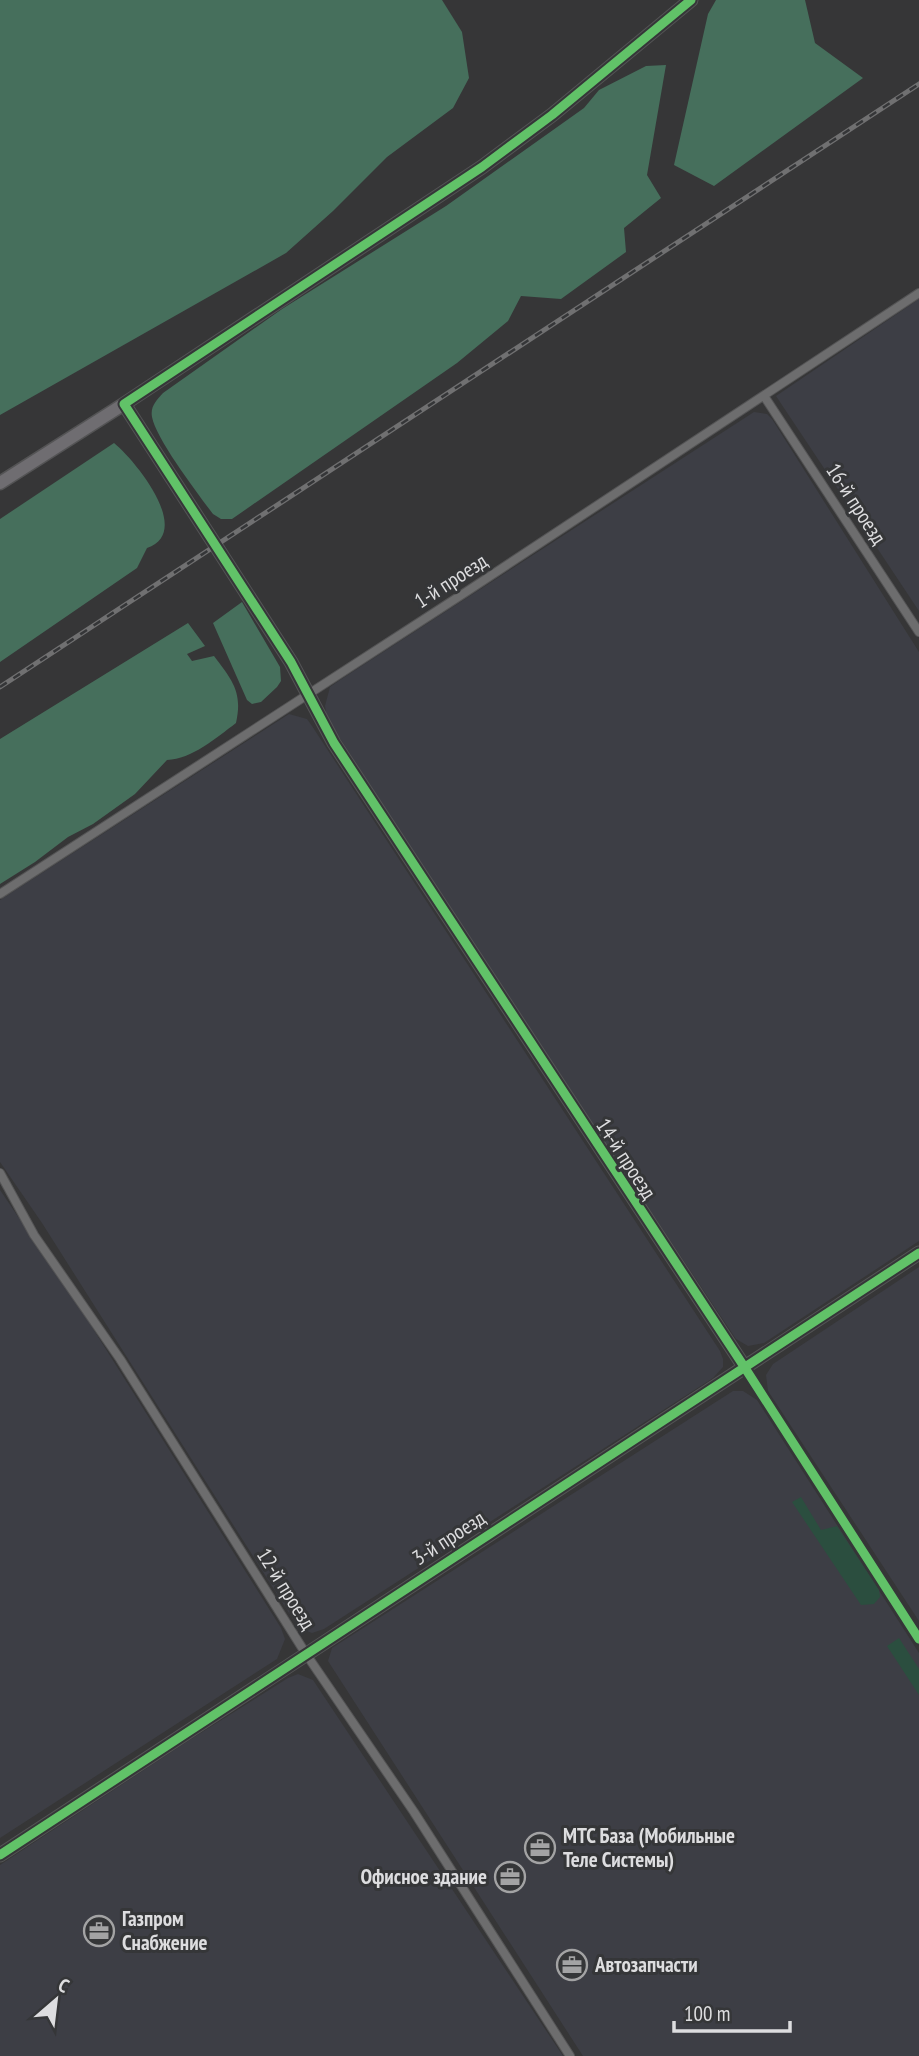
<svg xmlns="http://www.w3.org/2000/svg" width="919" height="2056" font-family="'PT Sans Narrow',sans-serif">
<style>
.built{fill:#3d3e45}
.green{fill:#2b4e3f}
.forest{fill:#466f5c}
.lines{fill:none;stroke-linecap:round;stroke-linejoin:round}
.street-casing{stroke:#545455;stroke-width:10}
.secondary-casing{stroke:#545455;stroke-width:15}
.street{stroke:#6d6d6e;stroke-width:8}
.secondary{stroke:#6f6d71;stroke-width:12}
.rail-casing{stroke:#707071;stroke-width:5}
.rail{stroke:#353638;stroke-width:2.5;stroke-dasharray:8;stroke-linecap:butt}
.cycleway-casing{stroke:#353638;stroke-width:13}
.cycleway{stroke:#61c268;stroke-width:9}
.labels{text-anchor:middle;stroke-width:6;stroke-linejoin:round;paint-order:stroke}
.street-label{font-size:21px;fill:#dddddf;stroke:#353638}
.poi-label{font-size:21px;font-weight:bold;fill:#dddddf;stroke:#353638;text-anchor:start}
</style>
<rect width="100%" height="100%" fill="#363637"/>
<!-- built -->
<path class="built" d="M919 299V611L776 396Z
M754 412 767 414 772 419 919 652V1241L764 1343 748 1346 736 1339 470 941 327 718 325 706 330 687 340 680Z
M289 714 307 719 312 726 720 1351 723 1359V1367L713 1378 324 1629 312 1633 301 1629 296 1624 42 1223 0 1162V900Z
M0 1190 80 1308 281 1628 285 1639 277 1659 0 1838Z
M919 1267V1621L768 1391 766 1375 773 1364Z
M733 1391H743L757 1400 919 1653V2056H583L328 1661 332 1648Z
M298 1674 313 1680 563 2056H0V1865L188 1741 288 1678Z"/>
<!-- green -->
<path class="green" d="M801 1497 821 1530 837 1526 879 1590 880 1597 874 1604 861 1605 792 1502Z
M899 1638 919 1669V1695L887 1646Z"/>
<!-- forest -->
<path class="forest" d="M0 0H442L462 32 469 78 453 108 387 157 333 211 286 253 0 415Z
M716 0H805L815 43 863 78 714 186 674 165 708 14Z
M666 65 647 175 661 198 624 228 626 252 561 299 521 296 508 321 457 363 232 519H221L213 514C198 494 156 439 152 417 150 406 157 400 163 393L282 309 446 206 584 108 599 90 646 66Z
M114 443C135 460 194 532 147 548L137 568 0 662V519Z
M242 602 280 667 281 681 277 687 261 702 252 704 247 700 213 623Z
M188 623 205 646 187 654 192 661 214 656C232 680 243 692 236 723 216 738 192 759 167 760L135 794 93 824 68 837 35 862 0 884V739Z"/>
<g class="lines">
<!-- street casing -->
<g class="street-casing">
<path id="street" d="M764 396 919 632
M0 894 466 592 919 293
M0 1173 34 1235 120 1359 306 1654 414 1812 570 2056
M745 1368 919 1639"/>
</g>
<!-- secondary casing -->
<g class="secondary-casing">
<path id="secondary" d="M124 404 291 662 334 743 745 1368
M0 483 124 404 482 167 552 115 691 0
M0 1855 919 1253"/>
</g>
<!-- street -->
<use href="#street" class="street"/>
<!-- secondary -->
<use href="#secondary" class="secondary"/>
<!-- rail casing -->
<g class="rail-casing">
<path id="rail" d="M0 687 919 84"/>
</g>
<!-- rail -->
<use href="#rail" class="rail"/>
<!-- cycleway casing -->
<g class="cycleway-casing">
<path id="cycleway" d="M691 0 552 115 482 167 124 404 291 662 334 743 745 1368 919 1639
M0 1855 919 1253"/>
</g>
<!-- cycleway -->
<use href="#cycleway" class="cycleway"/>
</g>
<!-- icons -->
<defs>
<g id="office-ring" transform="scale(1.575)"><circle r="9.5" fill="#353638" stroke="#a3a3a4" stroke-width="1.5"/><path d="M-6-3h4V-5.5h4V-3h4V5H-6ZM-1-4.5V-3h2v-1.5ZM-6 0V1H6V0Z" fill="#a3a3a4"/></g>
</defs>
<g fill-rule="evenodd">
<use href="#office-ring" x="540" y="1848"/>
<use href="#office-ring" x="510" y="1877"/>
<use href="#office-ring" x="99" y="1931"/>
<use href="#office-ring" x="572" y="1965"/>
</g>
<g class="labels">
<!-- street labels -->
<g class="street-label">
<text transform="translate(856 504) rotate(57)" y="7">16-й проезд</text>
<text transform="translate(451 581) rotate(-33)" y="7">1-й проезд</text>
<text transform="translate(626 1159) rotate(57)" y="7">14-й проезд</text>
<text transform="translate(449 1538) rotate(-33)" y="7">3-й проезд</text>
<text transform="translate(286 1589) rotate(58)" y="7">12-й проезд</text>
</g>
<!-- poi labels -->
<g class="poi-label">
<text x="563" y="1843">МТС База (Мобильные<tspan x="563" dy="24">Теле Системы)</tspan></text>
<text x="487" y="1884" text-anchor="end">Офисное здание</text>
<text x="122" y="1926">Газпром<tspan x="122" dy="24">Снабжение</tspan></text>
<text x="595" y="1972">Автозапчасти</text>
</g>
</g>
<!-- north arrow -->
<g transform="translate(56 2000) rotate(28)" stroke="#353638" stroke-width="5" paint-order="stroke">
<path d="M0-5L12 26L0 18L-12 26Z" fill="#dddddf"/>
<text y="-10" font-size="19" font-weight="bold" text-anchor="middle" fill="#dddddf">С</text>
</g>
<!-- scale -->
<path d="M674 2021v10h116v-10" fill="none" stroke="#dddddf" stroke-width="3.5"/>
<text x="684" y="2021" font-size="21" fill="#dddddf" stroke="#353638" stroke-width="5" paint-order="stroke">100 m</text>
</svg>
